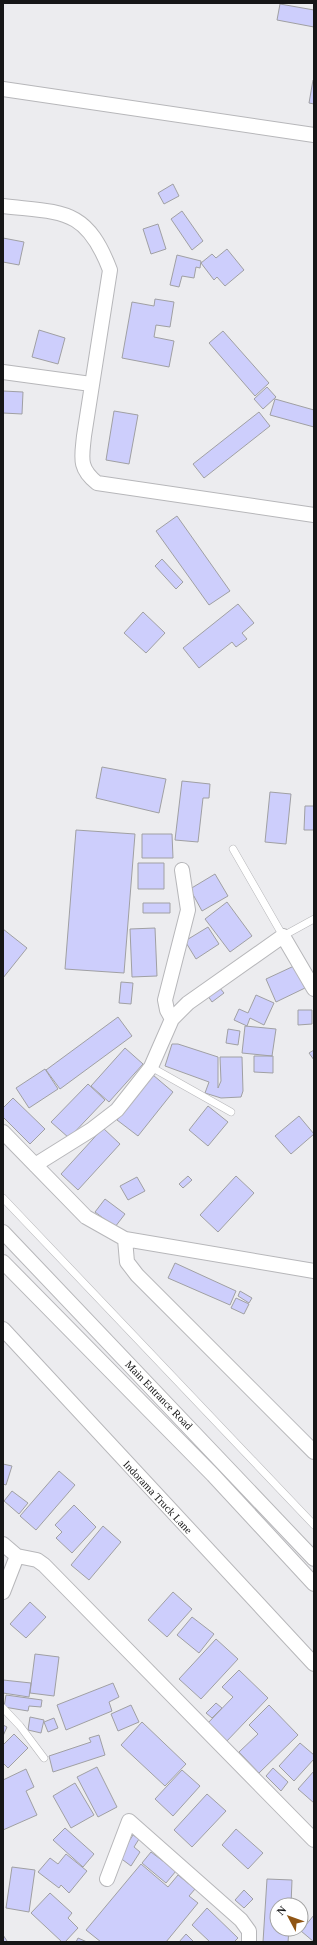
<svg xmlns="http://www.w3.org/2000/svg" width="317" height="1945" font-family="Georgia,serif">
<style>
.building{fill:#cdcefc;stroke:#a0a0a3}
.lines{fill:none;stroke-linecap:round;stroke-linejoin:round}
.service-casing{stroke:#b7b7ba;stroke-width:8}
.minor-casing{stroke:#b7b7ba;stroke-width:16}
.service{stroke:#fff;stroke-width:7}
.minor{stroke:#fff;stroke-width:14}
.labels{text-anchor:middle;stroke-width:4;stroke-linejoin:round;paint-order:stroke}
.street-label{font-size:11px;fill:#161617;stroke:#fff}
</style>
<rect width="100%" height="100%" fill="#ececef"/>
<!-- building -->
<path class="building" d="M280 4 314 10V27L277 20Z
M313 80H314V104L309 103Z
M173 184 179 196 164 204 158 193Z
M182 211 203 241 192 250 171 219Z
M158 224 166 249 151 254 143 229Z
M3 238 24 242 19 265 3 262Z
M227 249 244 270 225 286 217 277 214 280 201 263 212 254 216 258Z
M177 255 201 261 200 268 196 267 194 278 182 276 179 287 170 285Z
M155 299 174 302 170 327 156 325 154 337 174 341 169 367 122 358 132 302 154 306Z
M39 330 65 338 58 364 32 357Z
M223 331 269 383 255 396 209 343Z
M267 387 276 397 263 409 254 399Z
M3 391 23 392 22 414 3 413Z
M275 399 314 410V427L270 415Z
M114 411 138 415 129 464 106 460Z
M259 412 270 426 204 478 193 464Z
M177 516 230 591 209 605 156 531Z
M162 559 183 582 176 589 155 566Z
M238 604 254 623 242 633 247 639 236 647 232 642 199 668 183 648Z
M143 612 165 633 146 653 124 633Z
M102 767 166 779 159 813 96 798Z
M182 781 210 784 209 798H203L198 842 175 840Z
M270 792 291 794 286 844 265 842Z
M305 806H314V830H304Z
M76 830 135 834 124 973 65 969Z
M142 834H172L173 858H142Z
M138 863H164V889H138Z
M215 874 228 896 202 911 190 889Z
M227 902 252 936 230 952 205 919Z
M143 903H170V913H143Z
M208 927 219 944 196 959 185 941Z
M155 928 157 976 132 977 130 929Z
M3 929 27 948 3 978Z
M294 966 305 988 276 1002 266 979Z
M121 982 133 983 131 1004 119 1003Z
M219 987 224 993 212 1002 208 996Z
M256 995 274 1003 264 1025 250 1018 247 1026 234 1020 239 1009 248 1013Z
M298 1010H312V1024L298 1025Z
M118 1017 132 1036 60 1089 46 1070Z
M245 1026 276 1029 272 1056 242 1053Z
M228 1029 240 1031 238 1045 226 1043Z
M172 1044H178L218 1057V1088L221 1081 220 1057H242L243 1091 241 1097 221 1098 205 1093 209 1082 165 1066Z
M125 1048 143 1064 109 1102 91 1086Z
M314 1050V1060L309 1053Z
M254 1056H273V1073L254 1072Z
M45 1069 58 1089 29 1108 16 1088Z
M153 1075 173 1092 138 1136 117 1120Z
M88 1084 105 1100 69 1138 51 1122Z
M13 1098 45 1129 30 1144 3 1117V1108Z
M208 1106 228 1122 208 1146 189 1130Z
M299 1116 314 1134 291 1154 275 1136Z
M103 1128 120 1144 78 1190 61 1174Z
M188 1176 192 1180 183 1188 179 1184Z
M236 1176 254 1193 218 1232 200 1215Z
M137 1177 145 1191 128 1200 120 1186Z
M105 1199 125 1214 115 1227 95 1212Z
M175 1263 236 1291 230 1305 168 1278Z
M240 1291 252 1298 249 1303 238 1296Z
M236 1298 249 1304 244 1314 231 1308Z
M3 1464 12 1466 6 1485 3 1484Z
M59 1471 75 1485 36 1530 20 1516Z
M12 1491 28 1503 19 1514 4 1501Z
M74 1505 96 1527 72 1553 56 1538 62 1532 55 1525Z
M103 1526 121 1542 89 1580 71 1565Z
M173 1592 192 1609 167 1637 148 1620Z
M30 1602 46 1617 26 1638 10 1624Z
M192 1617 214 1634 199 1653 177 1635Z
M216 1639 238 1659 201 1699 179 1679Z
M35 1654 59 1657 54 1696 30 1693Z
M239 1670 268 1698 225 1743 206 1725 233 1697 222 1687Z
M3 1680 31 1683 29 1697 3 1693Z
M113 1683 119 1697 109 1702 112 1711 66 1730 57 1705Z
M6 1695 42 1700 41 1707 29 1706 28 1711 4 1707Z
M216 1703 222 1708 212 1718 206 1713Z
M131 1705 139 1722 118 1731 111 1714Z
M269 1705 298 1735 259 1773 239 1752 258 1734 249 1725Z
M30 1717 44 1720 41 1733 28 1730Z
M54 1718 58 1728 48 1732 44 1722Z
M142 1722 186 1764 165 1786 121 1745Z
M3 1725 7 1727 3 1736Z
M14 1734 28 1748 8 1768 3 1763V1745Z
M99 1735 105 1755 53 1772 49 1756 91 1742 89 1738Z
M300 1743 314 1755V1759L294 1781 279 1766Z
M97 1767 117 1807 98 1817 77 1777Z
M273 1768 288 1782 281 1791 266 1776Z
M26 1769 34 1787 26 1791 37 1815 3 1830V1780Z
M182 1770 200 1786 173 1816 155 1799Z
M314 1771V1803L298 1789Z
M75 1783 94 1815 71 1828 53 1796Z
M207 1794 226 1811 192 1847 174 1830Z
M65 1828 94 1854 83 1867 53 1840Z
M236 1829 263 1853 248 1869 222 1845Z
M133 1835 139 1839 134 1847 140 1852 131 1866 119 1857Z
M151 1852 176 1871 166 1883 142 1863Z
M66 1854 87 1871 69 1893 61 1885 59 1888 38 1872 50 1858 58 1864Z
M141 1864 168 1887 178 1875 195 1889 189 1896 198 1903 166 1942H101L86 1930Z
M12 1867 35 1870 29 1912 6 1908Z
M267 1879 292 1880 291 1905H277V1929H289L288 1942H263Z
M244 1890 253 1899 244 1908 235 1900Z
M50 1893 72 1913 68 1918 78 1928 65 1942H62L31 1913Z
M207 1908 238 1938 234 1942H210L192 1925Z
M314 1915V1942L301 1931Z
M186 1934 194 1942H179Z
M3 1935 7 1941 6 1942H3Z
M78 1938 87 1942H76Z"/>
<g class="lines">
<!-- service casing -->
<g class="service-casing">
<path id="service" d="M233 849 283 936 314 919
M151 1067 231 1112
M3 1198 314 1525
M3 1708 20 1726 44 1758"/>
</g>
<!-- minor casing -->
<g class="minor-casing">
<path id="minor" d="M3 89 314 135
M3 206C62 213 86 207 110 270L84 436C82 457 78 468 97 483L314 515
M3 372 91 384
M172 1019 167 1010 165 1000 188 910 182 870
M3 1132 86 1217 125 1239 314 1271
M35 1165 91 1130 117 1110 151 1067 172 1019 188 1003 283 936 314 989
M3 1232 314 1559
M125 1239 127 1262 137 1275 314 1452
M3 1262 213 1475 314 1584
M3 1329 314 1664
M3 1544 17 1556 37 1560 44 1565 314 1840
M3 1592 17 1556
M107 1879 129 1821 241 1920 249 1931V1942"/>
</g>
<!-- service -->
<use href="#service" class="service"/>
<!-- minor -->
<use href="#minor" class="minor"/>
</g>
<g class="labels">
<!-- street labels -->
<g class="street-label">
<text transform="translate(159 1395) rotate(46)" y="4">Main Entrance Road</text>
<text transform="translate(158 1497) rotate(47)" y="4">Indorama Truck Lane</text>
</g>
</g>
<!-- border -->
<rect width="317" height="1945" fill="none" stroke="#161617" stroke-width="8"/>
<!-- north arrow -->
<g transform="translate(289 1917) rotate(311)"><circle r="19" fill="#ffffff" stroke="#a2a2a2"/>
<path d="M0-3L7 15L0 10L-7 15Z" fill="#905514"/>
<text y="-6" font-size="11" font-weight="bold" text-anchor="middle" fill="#161617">N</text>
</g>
</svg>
